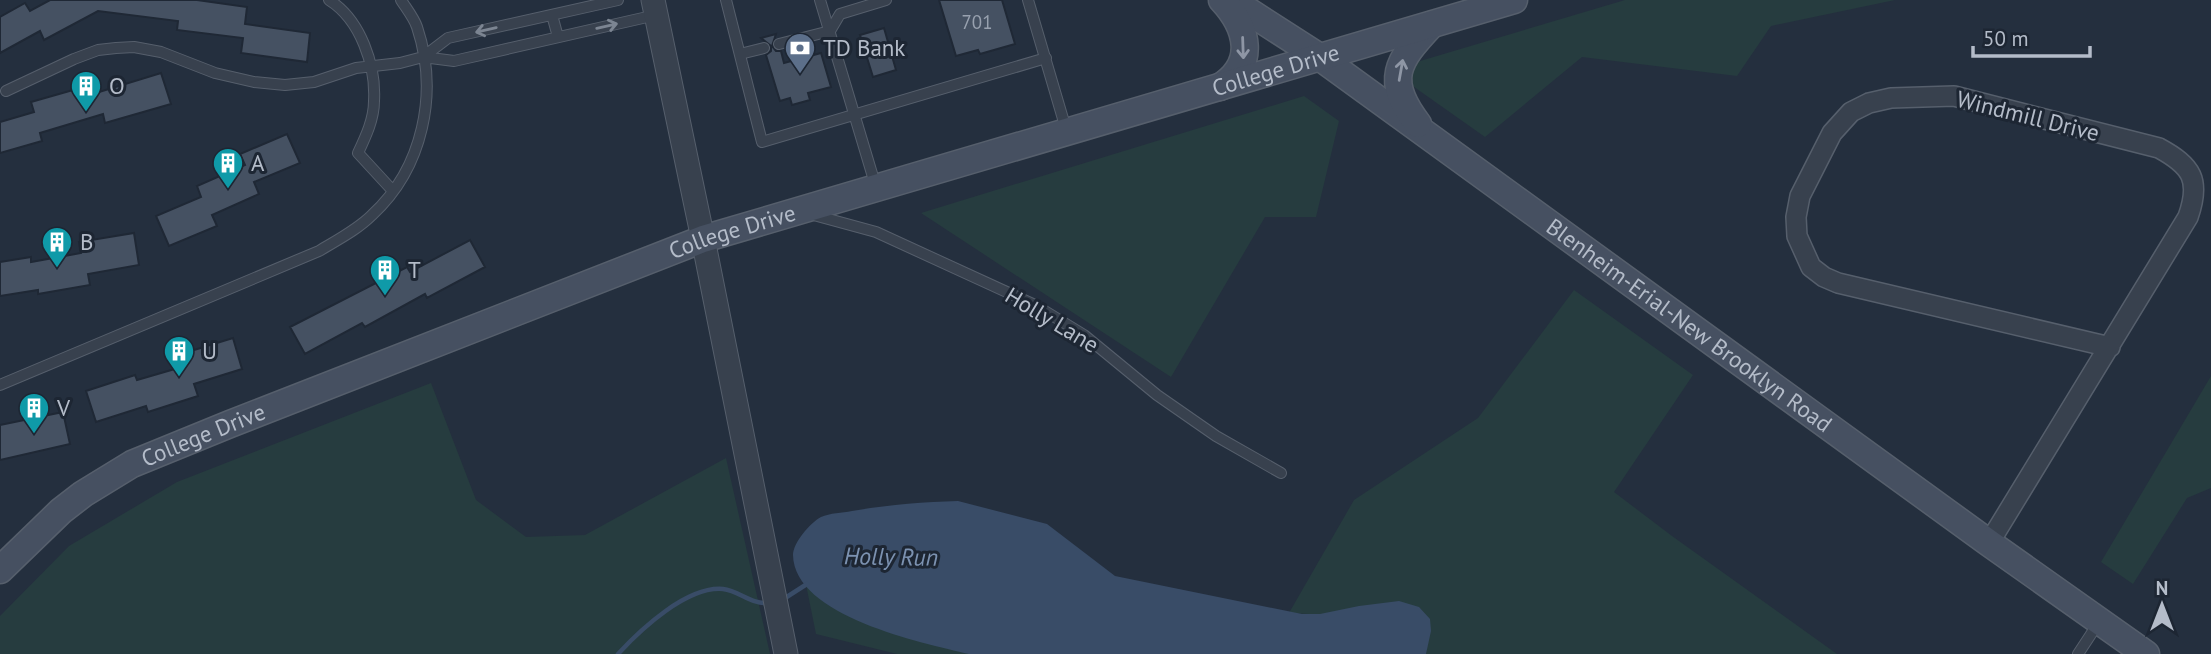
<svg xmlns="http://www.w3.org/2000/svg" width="2211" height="654" font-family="'PT Sans',sans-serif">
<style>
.green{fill:#263c3f}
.water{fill:#394c67}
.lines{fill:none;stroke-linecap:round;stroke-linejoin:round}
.stream{stroke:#394c67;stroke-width:4.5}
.building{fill:#455162;stroke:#1f2835;stroke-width:2}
.service-casing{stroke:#565f6c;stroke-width:12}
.minor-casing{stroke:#565f6c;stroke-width:22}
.tertiary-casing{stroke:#565f6c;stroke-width:25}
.secondary-casing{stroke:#565f6c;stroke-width:29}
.service{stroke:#38414e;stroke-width:10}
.minor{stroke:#38414e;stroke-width:19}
.tertiary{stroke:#38414e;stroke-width:23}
.secondary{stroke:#465061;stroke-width:26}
.oneway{stroke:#7c8592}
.oneway2{stroke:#8e96a5}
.labels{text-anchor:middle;stroke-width:6;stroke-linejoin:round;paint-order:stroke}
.number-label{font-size:19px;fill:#98a1af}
.poi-label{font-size:23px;fill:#b4bcc9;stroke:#1d2633;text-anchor:start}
.street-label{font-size:23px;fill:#b4bcc9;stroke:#1d2633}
.water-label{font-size:24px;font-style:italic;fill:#7c92b1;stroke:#1d2633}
</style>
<rect width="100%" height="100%" fill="#242f3e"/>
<!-- green -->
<path class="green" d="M1625 0H1895L1771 26 1737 76 1582 57 1485 137 1390 70Z
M1304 96 1339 121 1316 217H1265L1171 377 921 213Z
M1574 290 1693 375 1614 492 1672 536 1837 654H1426L1430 620 1289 613 1354 500 1478 418Z
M2211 376V488L2187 498 2133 584 2101 562Z
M431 383 476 500 526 537 585 535 726 458 770 654H0V616L69 546 177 482Z
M801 560 974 654H897L816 634Z"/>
<!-- water -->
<path class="water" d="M958 501 1047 524 1115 576 1302 614H1320L1359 606 1399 601 1419 607 1430 619 1431 631 1426 654H969C922 643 794 616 793 555 793 543 810 523 821 517 830 513 842 513 852 511 887 505 923 502 958 501Z"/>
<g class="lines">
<!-- stream -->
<path class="stream" d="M782 600 807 584
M618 654C641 629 687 586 723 589 740 591 751 605 770 603"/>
</g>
<!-- building -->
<path class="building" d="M50 0H197L247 7 245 24 310 33 307 62 241 53 243 38 177 30 178 21 98 11 44 40 40 31 0 53V17L25 3 30 11Z
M939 0H1002L1015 44 980 54 978 50 956 56Z
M884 28 896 70 873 77 860 35Z
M776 34 772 46 776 51H781L784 63 821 53 831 87 808 93 810 100 792 105 790 98 780 101 766 55 771 51V46L761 38Z
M161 73 171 104 105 123 103 114 40 133 42 141 0 153V122L34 112 31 102 94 84 96 93Z
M287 134 300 163 254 182 259 194 212 215 217 226 169 246 156 216 201 197 197 186 245 165 240 154Z
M134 233 139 265 88 274 90 285 38 294V290L0 296V262L31 257V262L81 253 79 242Z
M470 240 485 267 427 298 425 294 365 327 362 323 305 354 290 327 407 267 410 272Z
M233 338 242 369 194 384 198 396 148 412 146 406 96 422 86 391 135 375 137 380 185 366 181 354Z
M63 412 70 444 0 460V425Z"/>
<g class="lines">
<!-- service casing -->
<g class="service-casing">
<path id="service" d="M329 0C361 20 376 66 374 101 374 119 366 136 358 153L393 191
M726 0 762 142 1046 58
M820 0 876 187
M1028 0 1066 129
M552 15 558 37
M779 44 830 31 840 14 886 0
M740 54 764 48
M423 57 448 38 618 0
M6 91 74 59 98 50 116 48 134 47 161 52 215 73 254 82 285 85 314 82 356 68 400 63 423 57 454 61 656 15
M810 214 876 232 1035 305 1084 335 1157 395 1216 436 1281 473
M0 385 319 251C337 240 357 230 372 215 423 168 439 93 417 27 414 18 406 8 401 0
M2078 654 2099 622"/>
</g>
<!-- minor casing -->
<g class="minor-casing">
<path id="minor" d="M1989 543 2188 217C2201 180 2192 166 2159 148L1954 96 1891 98 1869 103 1851 112 1832 133 1800 196 1796 217 1797 236 1811 267 1824 277 1838 283 2110 347"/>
</g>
<!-- tertiary casing -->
<g class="tertiary-casing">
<path id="tertiary" d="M653 0 703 239 786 654"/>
</g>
<!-- secondary casing -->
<g class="secondary-casing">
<g id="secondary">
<path id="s1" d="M1231 0 1321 58 1989 543 2146 654"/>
<path d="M1220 87C1257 64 1248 28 1222 0"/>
<path d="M1418 124C1384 80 1397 61 1431 25"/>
<path id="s2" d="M0 570 61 511 83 494 132 464 230 424 703 239 1514 0"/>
</g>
</g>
<!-- service -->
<use href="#service" class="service"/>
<!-- minor -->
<use href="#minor" class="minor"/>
<!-- tertiary -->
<use href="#tertiary" class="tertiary"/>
<!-- secondary -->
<use href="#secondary" class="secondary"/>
</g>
<!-- one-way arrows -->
<defs><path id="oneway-shaft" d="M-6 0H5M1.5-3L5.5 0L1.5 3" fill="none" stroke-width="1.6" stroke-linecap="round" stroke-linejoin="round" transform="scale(1.75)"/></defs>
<g class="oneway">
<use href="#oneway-shaft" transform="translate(607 26) rotate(-13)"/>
<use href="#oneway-shaft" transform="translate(486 30) rotate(167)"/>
</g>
<g class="oneway2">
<use href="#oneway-shaft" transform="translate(1243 48) rotate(88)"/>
<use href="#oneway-shaft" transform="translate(1401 70) rotate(-80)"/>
</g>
<!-- icons -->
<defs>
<g id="bank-pin" transform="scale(1.575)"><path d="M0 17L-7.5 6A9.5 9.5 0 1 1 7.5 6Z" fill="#5c6f8a" stroke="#1d2633"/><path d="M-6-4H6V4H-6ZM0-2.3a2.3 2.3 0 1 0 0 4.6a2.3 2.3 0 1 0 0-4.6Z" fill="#fff"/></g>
<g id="building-pin" transform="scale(1.575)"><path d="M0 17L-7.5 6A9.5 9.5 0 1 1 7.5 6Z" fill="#0f9aa8" stroke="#1d2633"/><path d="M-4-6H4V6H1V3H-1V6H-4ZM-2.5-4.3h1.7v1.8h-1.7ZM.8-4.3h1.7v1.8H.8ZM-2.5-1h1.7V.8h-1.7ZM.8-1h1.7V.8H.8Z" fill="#fff"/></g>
</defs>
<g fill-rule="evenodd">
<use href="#bank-pin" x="800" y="48"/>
<use href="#building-pin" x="86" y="86"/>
<use href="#building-pin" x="228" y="163"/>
<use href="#building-pin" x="57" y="242"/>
<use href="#building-pin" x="385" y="270"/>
<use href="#building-pin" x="179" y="351"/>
<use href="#building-pin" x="34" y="408"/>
</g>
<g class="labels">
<!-- number labels -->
<g class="number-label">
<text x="977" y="29">701</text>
</g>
<!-- poi labels -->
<g class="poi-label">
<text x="823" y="56">TD Bank</text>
<text x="109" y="94">O</text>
<text x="251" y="171">A</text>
<text x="80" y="250">B</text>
<text x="408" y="278">T</text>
<text x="202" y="359">U</text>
<text x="57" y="416">V</text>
</g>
<!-- street labels -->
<g class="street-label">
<text dy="8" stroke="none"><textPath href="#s2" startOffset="1381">College Drive</textPath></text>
<text transform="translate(2028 116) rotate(14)" y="8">Windmill Drive</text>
<text dy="8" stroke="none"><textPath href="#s2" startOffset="814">College Drive</textPath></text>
<text transform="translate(1052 320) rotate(31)" y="8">Holly Lane</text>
<text dy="8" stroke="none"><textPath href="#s1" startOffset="562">Blenheim-Erial-New Brooklyn Road</textPath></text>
<text dy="8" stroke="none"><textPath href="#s2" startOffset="247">College Drive</textPath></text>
</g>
<!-- water labels -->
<g class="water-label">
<text transform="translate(891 557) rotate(1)" y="8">Holly Run</text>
</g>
</g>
<!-- north arrow -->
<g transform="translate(2162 605)" stroke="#1d2633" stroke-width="5" paint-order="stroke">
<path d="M0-5L12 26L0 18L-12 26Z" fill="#b4bcc9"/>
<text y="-10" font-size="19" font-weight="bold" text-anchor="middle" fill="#b4bcc9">N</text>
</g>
<!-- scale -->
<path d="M1973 46v10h117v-10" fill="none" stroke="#b4bcc9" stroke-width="3.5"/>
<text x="1983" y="46" font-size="21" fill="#b4bcc9" stroke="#1d2633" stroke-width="5" paint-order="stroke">50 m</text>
</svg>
